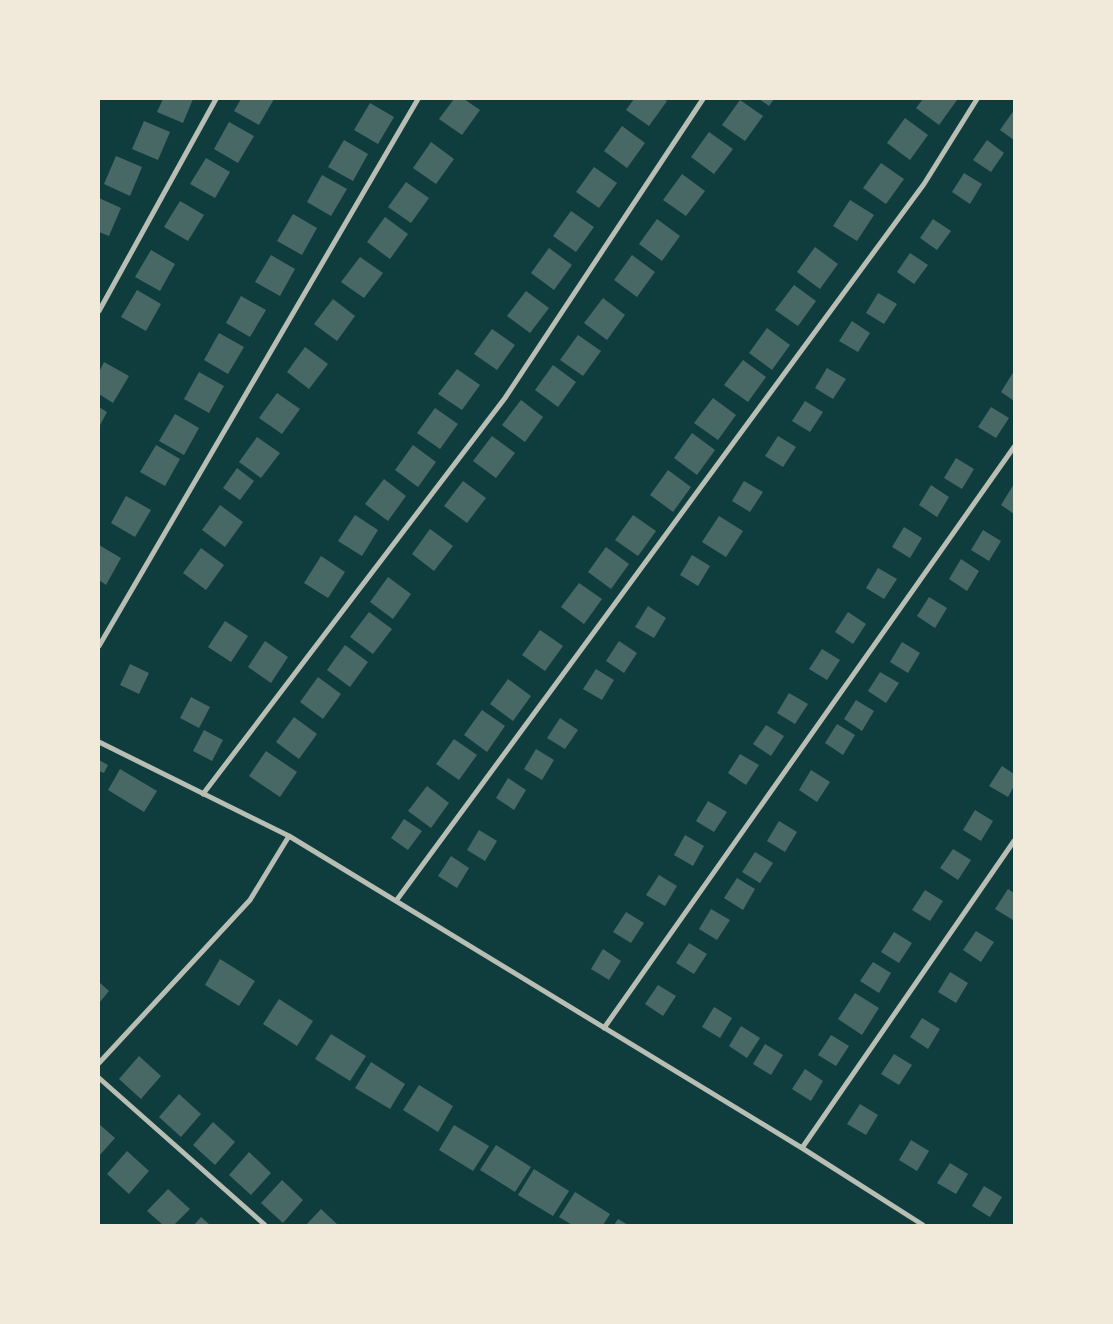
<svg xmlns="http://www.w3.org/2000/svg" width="1113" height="1324" font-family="Commissioner,sans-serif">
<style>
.building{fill:#486865}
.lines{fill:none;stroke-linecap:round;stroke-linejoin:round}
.minor{stroke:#b8beb3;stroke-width:5}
</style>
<rect width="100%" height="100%" fill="#0f3d3e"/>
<!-- building -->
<path class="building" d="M163 99H193L183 123 157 112Z
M241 99H274L259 125 234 111Z
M454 99H464L480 110 462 135 439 119Z
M634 99H663L667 101 649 126 626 110Z
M759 99H774L769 106Z
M923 99H956L957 100 939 125 916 108Z
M740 100 763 116 745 141 722 125Z
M370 103 394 117 378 144 354 130Z
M1014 110V140L1000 130Z
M905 118 928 135 910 160 887 143Z
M144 121 170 132 158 160 132 149Z
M229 122 254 136 238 163 214 149Z
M622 126 645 143 627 168 604 151Z
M709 132 733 149 714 174 691 157Z
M344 140 368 154 353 181 328 167Z
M987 140 1004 153 991 172 973 160Z
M431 142 454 159 436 184 413 168Z
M116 156 142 167 130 196 104 184Z
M206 158 230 172 215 198 190 184Z
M881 163 904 179 886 204 863 188Z
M594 167 617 183 599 208 576 192Z
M964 173 982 184 970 204 952 192Z
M682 174 705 191 686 216 663 200Z
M322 175 347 189 331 216 307 202Z
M406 182 429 198 411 223 388 207Z
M99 198 121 208 109 236 99 232Z
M850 200 874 215 857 241 833 226Z
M180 201 204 215 188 241 164 227Z
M571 211 594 227 576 252 553 236Z
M293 214 317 228 302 255 277 241Z
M385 217 408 234 390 259 367 242Z
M657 219 680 236 662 261 639 244Z
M933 219 951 231 937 250 920 238Z
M815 247 838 264 820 289 797 272Z
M549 248 572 265 554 290 531 273Z
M151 250 175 264 160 291 135 277Z
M910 253 928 265 914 284 897 272Z
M271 255 295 269 280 296 255 282Z
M632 255 655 272 637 297 614 280Z
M360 257 383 273 364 298 341 282Z
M794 285 816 301 798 326 775 310Z
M137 290 161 304 146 331 121 317Z
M526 291 549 308 530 333 507 316Z
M878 293 897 304 884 324 866 313Z
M241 296 266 310 250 337 226 323Z
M603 298 625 315 607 340 584 323Z
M333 299 355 316 337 341 314 324Z
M852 321 870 333 858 352 839 341Z
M767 328 790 345 772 370 749 353Z
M492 329 515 345 497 370 474 354Z
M219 333 244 347 228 374 204 360Z
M578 335 601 351 583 376 560 360Z
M305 347 328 364 309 389 287 372Z
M743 360 766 377 748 402 724 385Z
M104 362 129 376 113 403 99 394V372Z
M553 365 576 382 558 407 535 390Z
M827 368 846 379 833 399 815 388Z
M457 369 480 385 462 410 438 394Z
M1014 371V401L1001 392Z
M199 372 224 386 209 413 184 399Z
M277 393 300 409 282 434 259 418Z
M713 398 736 415 718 440 694 423Z
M521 400 543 417 525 442 502 425Z
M805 401 823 412 810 432 792 421Z
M99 407 107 412 99 427Z
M991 407 1009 418 996 438 978 427Z
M435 408 458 424 440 449 417 433Z
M175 414 199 428 184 455 159 441Z
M692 433 715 450 697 475 674 458Z
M492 436 515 453 496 478 473 461Z
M778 436 796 447 783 467 765 456Z
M257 437 280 453 261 478 239 462Z
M156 445 180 459 165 486 140 472Z
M413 445 436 462 418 487 395 470Z
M956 458 974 469 962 489 944 478Z
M237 468 254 481 240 500 223 488Z
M668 470 691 487 673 512 650 495Z
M384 479 406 496 388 521 365 504Z
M463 481 486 498 467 523 444 506Z
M744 481 763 492 750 512 732 501Z
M1014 484V514L1001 505Z
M931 485 949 497 937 517 919 505Z
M126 496 151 510 135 537 111 523Z
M220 505 243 522 225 547 202 530Z
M355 515 378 530 362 556 338 541Z
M633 515 656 531 638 556 615 540Z
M719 516 743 531 726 557 702 542Z
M904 527 922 538 910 558 892 547Z
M430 529 453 546 434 571 412 554Z
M983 530 1001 541 989 561 971 550Z
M99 545 121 558 106 585 99 580Z
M606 547 629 564 611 589 588 572Z
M201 548 224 565 206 590 183 573Z
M692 555 710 566 698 586 680 575Z
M321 556 345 572 328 598 304 583Z
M961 559 979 571 967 591 949 579Z
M878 568 897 579 884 599 866 588Z
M388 577 411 594 393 619 370 602Z
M579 583 602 599 584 624 561 607Z
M929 597 947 608 935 628 917 616Z
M648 606 666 618 654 638 635 627Z
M369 612 392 629 373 654 350 637Z
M848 612 866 624 853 644 835 632Z
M225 621 248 636 231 662 208 647Z
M540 630 563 646 545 671 522 655Z
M265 641 288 657 271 683 248 667Z
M619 641 637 653 624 673 606 661Z
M902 642 920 653 908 673 890 662Z
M345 645 368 662 350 687 327 670Z
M822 649 840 660 827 680 809 669Z
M130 664 149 673 139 694 120 685Z
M596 669 614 680 602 700 583 689Z
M880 672 899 683 886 703 868 691Z
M318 677 341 694 323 719 300 702Z
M508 679 531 696 513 721 490 704Z
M789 693 808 704 795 724 777 713Z
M191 697 210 707 199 728 180 718Z
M856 700 874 711 862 731 844 719Z
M482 710 505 726 487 752 464 735Z
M294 717 317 734 299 759 276 742Z
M560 718 578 730 565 749 547 738Z
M837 724 855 735 843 755 825 743Z
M766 725 784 736 771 756 753 744Z
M204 730 223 740 212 761 193 751Z
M454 739 477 755 459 780 436 764Z
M536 749 554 760 542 780 524 769Z
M266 751 297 772 280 797 249 776Z
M740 754 759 765 746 785 728 773Z
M99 760 108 765 104 773 99 771Z
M1002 766 1014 774V786L1008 797 989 786Z
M120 769 157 791 144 812 108 790Z
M811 770 830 782 817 802 799 790Z
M508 778 526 790 514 810 496 798Z
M427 786 449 803 431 828 408 811Z
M708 801 727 812 714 832 696 821Z
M975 810 993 821 981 841 963 830Z
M404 819 422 831 408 850 391 838Z
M779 821 797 832 785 852 767 841Z
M479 830 497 841 485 861 467 850Z
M685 835 704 846 693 866 674 855Z
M953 849 971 860 958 880 940 868Z
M755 852 773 863 760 883 742 872Z
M451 856 469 868 457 888 438 876Z
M659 875 677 886 665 906 646 895Z
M737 878 755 889 743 910 724 898Z
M1008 889 1014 893 1013 920 995 909Z
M925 890 943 901 930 921 912 910Z
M711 909 730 920 717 940 699 929Z
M626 912 644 923 631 943 613 932Z
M976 931 994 942 981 962 963 950Z
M894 932 912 943 899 963 881 952Z
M689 943 707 954 694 974 676 963Z
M603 949 621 961 609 980 591 969Z
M220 959 255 981 239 1006 205 985Z
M873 962 891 973 879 993 860 981Z
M950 972 968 983 956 1003 938 992Z
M99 982 109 991 99 1003Z
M658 985 676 996 663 1016 645 1004Z
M855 993 879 1008 862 1035 838 1019Z
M279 999 313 1021 297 1046 263 1024Z
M714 1007 732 1018 720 1038 702 1027Z
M922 1018 940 1029 928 1049 910 1037Z
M741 1026 760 1038 747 1058 729 1046Z
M331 1034 366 1056 350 1081 315 1059Z
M831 1035 849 1046 836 1066 818 1055Z
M765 1044 783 1055 771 1075 753 1064Z
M894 1054 912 1065 899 1085 881 1074Z
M139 1056 161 1076 141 1099 119 1079Z
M371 1062 405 1084 390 1109 355 1088Z
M805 1069 823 1081 811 1101 792 1089Z
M419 1085 453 1106 438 1132 403 1110Z
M179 1094 201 1114 181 1137 159 1117Z
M860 1104 878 1115 866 1135 847 1124Z
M213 1122 235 1142 215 1165 193 1145Z
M99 1124 115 1138 99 1156Z
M454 1125 489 1146 473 1171 439 1150Z
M911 1140 929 1151 917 1171 899 1160Z
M496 1145 531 1167 515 1192 480 1170Z
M127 1151 149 1171 129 1194 107 1174Z
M249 1152 271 1173 251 1195 229 1175Z
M950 1163 968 1174 956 1194 937 1183Z
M534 1169 569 1191 553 1216 518 1195Z
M282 1180 303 1200 283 1223 261 1203Z
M984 1186 1002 1197 990 1217 972 1206Z
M168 1189 190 1209 174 1225H163L147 1211Z
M575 1192 610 1214 603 1225H572L559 1217Z
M321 1209 338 1225H306Z
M201 1217 210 1225H194Z
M618 1219 628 1225H614Z"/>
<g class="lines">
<!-- minor -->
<path class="minor" d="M99 311 216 99
M99 646 418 99
M99 742 289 836 802 1148 923 1225
M203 794 505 398 703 99
M396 901 924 184 977 99
M604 1028 1014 447
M99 1063 250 900 289 836
M99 1078 265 1225
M802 1148 1014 841"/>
</g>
<!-- border -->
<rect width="1113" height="1324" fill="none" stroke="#f1e9da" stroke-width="200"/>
</svg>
